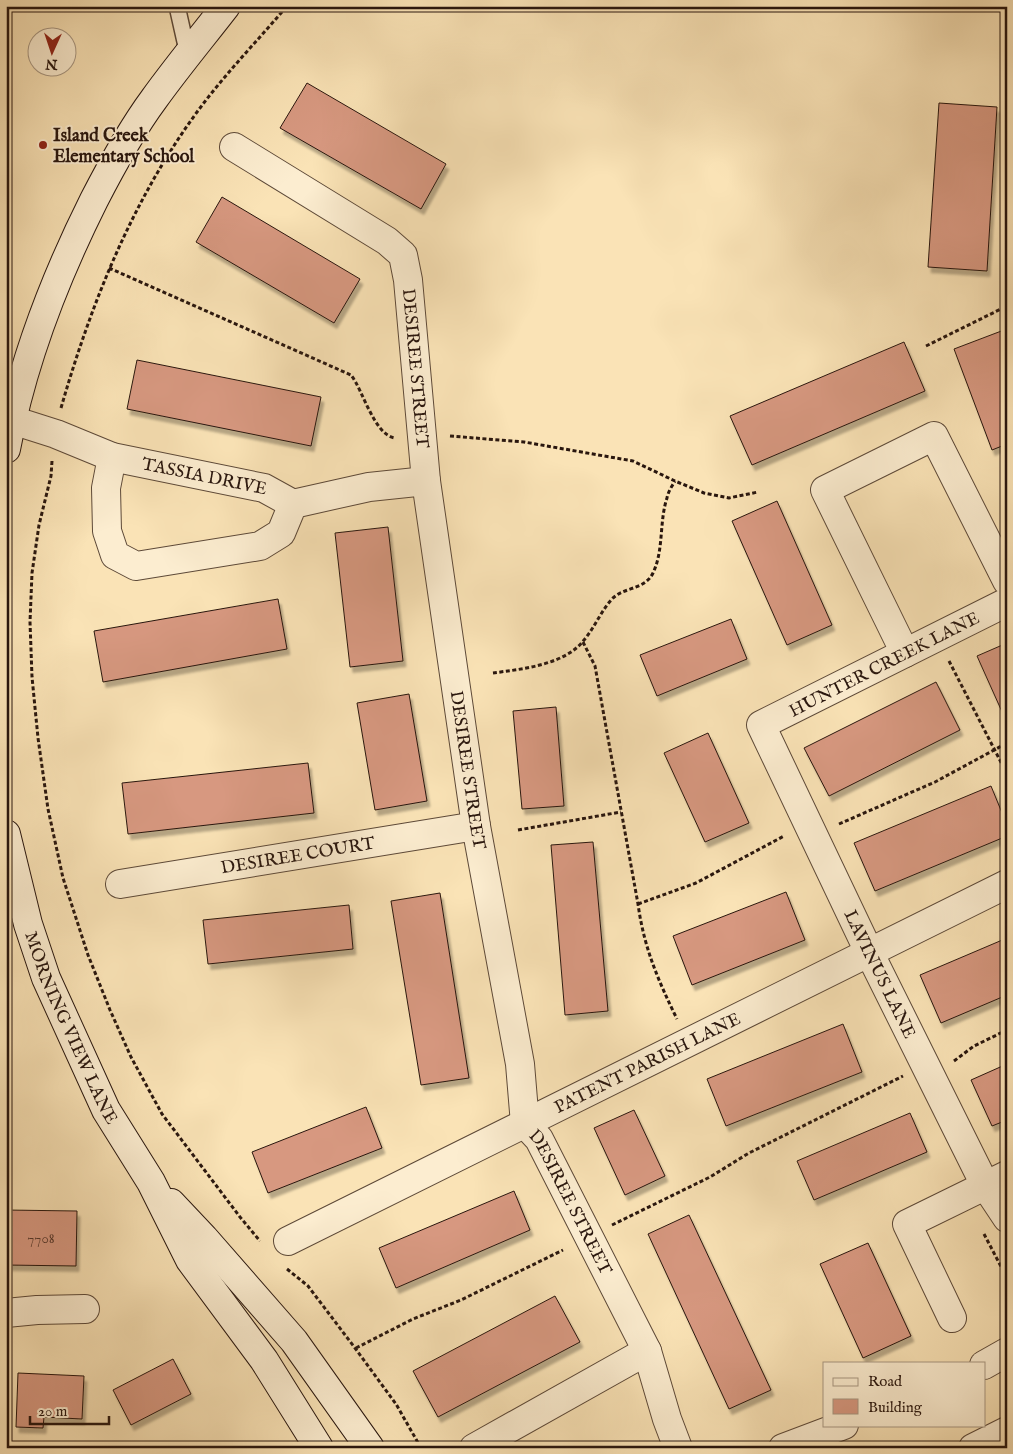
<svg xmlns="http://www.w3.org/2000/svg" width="1013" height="1454" font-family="'IM FELL English',serif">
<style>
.building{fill:#d79880;stroke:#29160e;filter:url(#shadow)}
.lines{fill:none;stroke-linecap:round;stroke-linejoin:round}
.lane-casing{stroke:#5d4938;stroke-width:18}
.street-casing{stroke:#5d4938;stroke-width:30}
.secondary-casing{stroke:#29160e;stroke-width:30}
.path{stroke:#29160e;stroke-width:3;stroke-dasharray:4 2.5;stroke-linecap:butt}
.lane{stroke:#fcedd0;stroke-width:15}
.street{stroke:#fcedd0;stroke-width:28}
.secondary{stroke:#fcedd0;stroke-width:28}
.poi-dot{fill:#8f2418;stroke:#fcedd0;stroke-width:2}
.labels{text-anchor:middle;stroke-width:4;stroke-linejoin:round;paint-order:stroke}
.number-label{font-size:15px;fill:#54362a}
.poi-label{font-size:18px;font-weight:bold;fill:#29160e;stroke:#fcedd0;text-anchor:start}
.street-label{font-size:18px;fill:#29160e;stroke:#fcedd0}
</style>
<defs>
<filter id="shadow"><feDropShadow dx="3" dy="5.5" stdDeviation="1" flood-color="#0004"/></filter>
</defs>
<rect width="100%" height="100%" fill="#fae3b6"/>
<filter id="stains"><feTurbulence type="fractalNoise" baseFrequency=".004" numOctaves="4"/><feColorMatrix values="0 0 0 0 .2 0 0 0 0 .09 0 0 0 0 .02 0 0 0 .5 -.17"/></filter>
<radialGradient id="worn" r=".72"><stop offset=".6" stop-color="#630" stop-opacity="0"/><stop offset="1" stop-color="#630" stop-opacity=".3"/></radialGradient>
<!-- building -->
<path class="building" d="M307 83 446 164 421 209 280 128Z
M939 103 997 107 987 271 928 267Z
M222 197 360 279 334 323 196 242Z
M1004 330 1007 338V444L992 450 954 349Z
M904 342 925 391 752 465 730 416Z
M137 360 321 397 311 446 127 409Z
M777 501 832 625 787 645 732 521Z
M388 527 403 661 350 667 335 533Z
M278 599 287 649 103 682 94 631Z
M731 619 747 659 657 696 640 655Z
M1007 643V712L1003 714 977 656Z
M936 682 960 730 829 796 804 748Z
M409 694 427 801 375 810 357 703Z
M556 707 564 806 522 809 513 711Z
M708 733 749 823 705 842 664 753Z
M308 763 314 813 128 834 122 783Z
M991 786 1007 825V836L875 891 854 843Z
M593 842 608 1011 565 1015 551 845Z
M786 892 805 940 692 985 673 936Z
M440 893 469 1078 421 1085 391 901Z
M349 905 353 949 208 964 203 920Z
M1007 938V995L941 1023 920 975Z
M843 1024 862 1072 726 1126 707 1079Z
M1007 1064V1120L992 1126 971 1080Z
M366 1107 382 1148 268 1193 252 1152Z
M634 1110 665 1176 625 1195 594 1128Z
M910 1113 927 1152 814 1200 797 1161Z
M514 1191 530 1230 396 1288 379 1248Z
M6 1210 77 1211 76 1266 6 1265Z
M689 1215 771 1390 729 1409 648 1234Z
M868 1243 911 1336 863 1358 820 1264Z
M555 1296 580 1342 438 1417 413 1371Z
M173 1359 191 1394 131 1425 113 1390Z
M18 1373 84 1376 82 1419 44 1417 43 1428 16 1427Z"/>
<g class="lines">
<!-- lane casing -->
<g class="lane-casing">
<path id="lane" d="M177 6 188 55"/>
</g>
<!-- street casing -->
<g class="street-casing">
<g id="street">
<path id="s1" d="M234 147 387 241 403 255 408 280 426 481 476 826 520 1064 525 1124 539 1139 647 1351 667 1419 678 1448"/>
<path id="s2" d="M12 420 56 434 112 457 264 488 293 504"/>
<path d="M112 457 106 488 107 531 115 555 136 566 260 546 281 533 293 504 369 487 426 481"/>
<path id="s3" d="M1007 602 761 725 869 952 985 1185 1007 1218"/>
<path d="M905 653 825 490 934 436 1007 581"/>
<path id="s4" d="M120 884 476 826"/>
<path id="s5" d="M288 1241 1007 884"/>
<path d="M6 1313 37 1310 85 1309"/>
<path d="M952 1318 907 1224 1007 1175"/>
<path d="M984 1365 1007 1352"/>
<path d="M474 1448 647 1351"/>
<path d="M783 1448 844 1425"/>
<path d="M973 1448 1007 1431"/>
</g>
</g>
<!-- secondary casing -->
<g class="secondary-casing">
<g id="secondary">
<path d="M6 449C22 363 55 278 94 200 112 165 131 130 154 99 177 67 202 37 226 6"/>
<path id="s6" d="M6 834 28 924 46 978 106 1110 151 1182 190 1260 264 1360 319 1448"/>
<path d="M171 1203 204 1238 294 1341 370 1448"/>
</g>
</g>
<!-- path -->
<path class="path" d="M109 268 351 375C363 390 374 435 395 438
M926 346 1007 306
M61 408C92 300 135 194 203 104 229 70 259 39 287 6
M450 436 524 442 633 461 675 481 704 493 729 498 758 492
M52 461 51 476 39 525 32 573 30 622 32 677 38 738 48 809 63 878 88 955 110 1010 131 1057 162 1114 240 1217 260 1241
M583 642 595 666 638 904C644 948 658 980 677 1019
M949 661 1007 774
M493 673C522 669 565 665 584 640 595 627 601 611 612 599 623 587 645 590 653 573 664 550 659 522 667 498 668 492 672 486 675 481
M839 824 935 782 1007 743
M518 830 621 812
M638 904 696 883 784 836
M954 1061 974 1046 1007 1030
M612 1225 710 1177 749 1153 903 1076
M984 1234 1007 1278
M287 1269 308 1286 355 1348 396 1404 421 1448
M356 1348 413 1319 461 1300 563 1250"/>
<!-- lane -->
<use href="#lane" class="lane"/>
<!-- street -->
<use href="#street" class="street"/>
<!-- secondary -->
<use href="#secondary" class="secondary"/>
</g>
<!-- markers -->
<circle class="poi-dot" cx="43" cy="145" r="5"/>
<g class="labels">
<!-- number labels -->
<g class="number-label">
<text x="41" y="1243">7708</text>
</g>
<!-- poi labels -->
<g class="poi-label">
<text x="53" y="141">Island Creek<tspan x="53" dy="21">Elementary School</tspan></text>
</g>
<!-- street labels -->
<g class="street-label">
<text dy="6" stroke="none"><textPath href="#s1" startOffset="315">DESIREE STREET</textPath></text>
<text dy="6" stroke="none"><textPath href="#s2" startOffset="201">TASSIA DRIVE</textPath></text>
<text transform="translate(884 664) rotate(-27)" y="6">HUNTER CREEK LANE</text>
<text dy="6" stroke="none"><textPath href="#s1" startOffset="720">DESIREE STREET</textPath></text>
<text dy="6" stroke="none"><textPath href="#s4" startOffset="180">DESIREE COURT</textPath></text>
<text dy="6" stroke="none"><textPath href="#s3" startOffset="551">LAVINUS LANE</textPath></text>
<text dy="6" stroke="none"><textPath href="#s6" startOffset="205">MORNING VIEW LANE</textPath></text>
<text dy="6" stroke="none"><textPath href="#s5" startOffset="401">PATENT PARISH LANE</textPath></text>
<text dy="6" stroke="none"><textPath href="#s1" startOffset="1170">DESIREE STREET</textPath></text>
</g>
</g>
<!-- margin -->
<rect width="1013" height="1454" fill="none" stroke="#fae3b6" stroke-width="25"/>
<rect x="8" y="8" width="998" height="1439" fill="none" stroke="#29160e" stroke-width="2.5"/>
<rect x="12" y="12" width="988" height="1429" fill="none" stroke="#29160e"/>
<!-- legend -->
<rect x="823" y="1362" width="162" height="65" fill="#fcedd0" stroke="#a89782"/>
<rect x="833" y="1378" width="25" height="8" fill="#fcedd0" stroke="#a89782"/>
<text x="868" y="1386" font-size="15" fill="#29160e">Road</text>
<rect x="833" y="1399" width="25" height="15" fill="#d79880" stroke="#a89782"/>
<text x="868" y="1412" font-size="15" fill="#29160e">Building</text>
<!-- north arrow -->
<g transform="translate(52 52) rotate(183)"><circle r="24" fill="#fcedd0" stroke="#a89782"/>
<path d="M0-4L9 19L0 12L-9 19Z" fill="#8f2418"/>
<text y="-8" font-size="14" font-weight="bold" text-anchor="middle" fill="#29160e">N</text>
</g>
<!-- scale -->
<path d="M30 1416v8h79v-8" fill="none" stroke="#29160e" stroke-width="2.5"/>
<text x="38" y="1416" font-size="15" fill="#29160e" stroke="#fcedd0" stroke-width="4" paint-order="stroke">20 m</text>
<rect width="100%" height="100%" filter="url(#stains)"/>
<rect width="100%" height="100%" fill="url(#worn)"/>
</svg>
